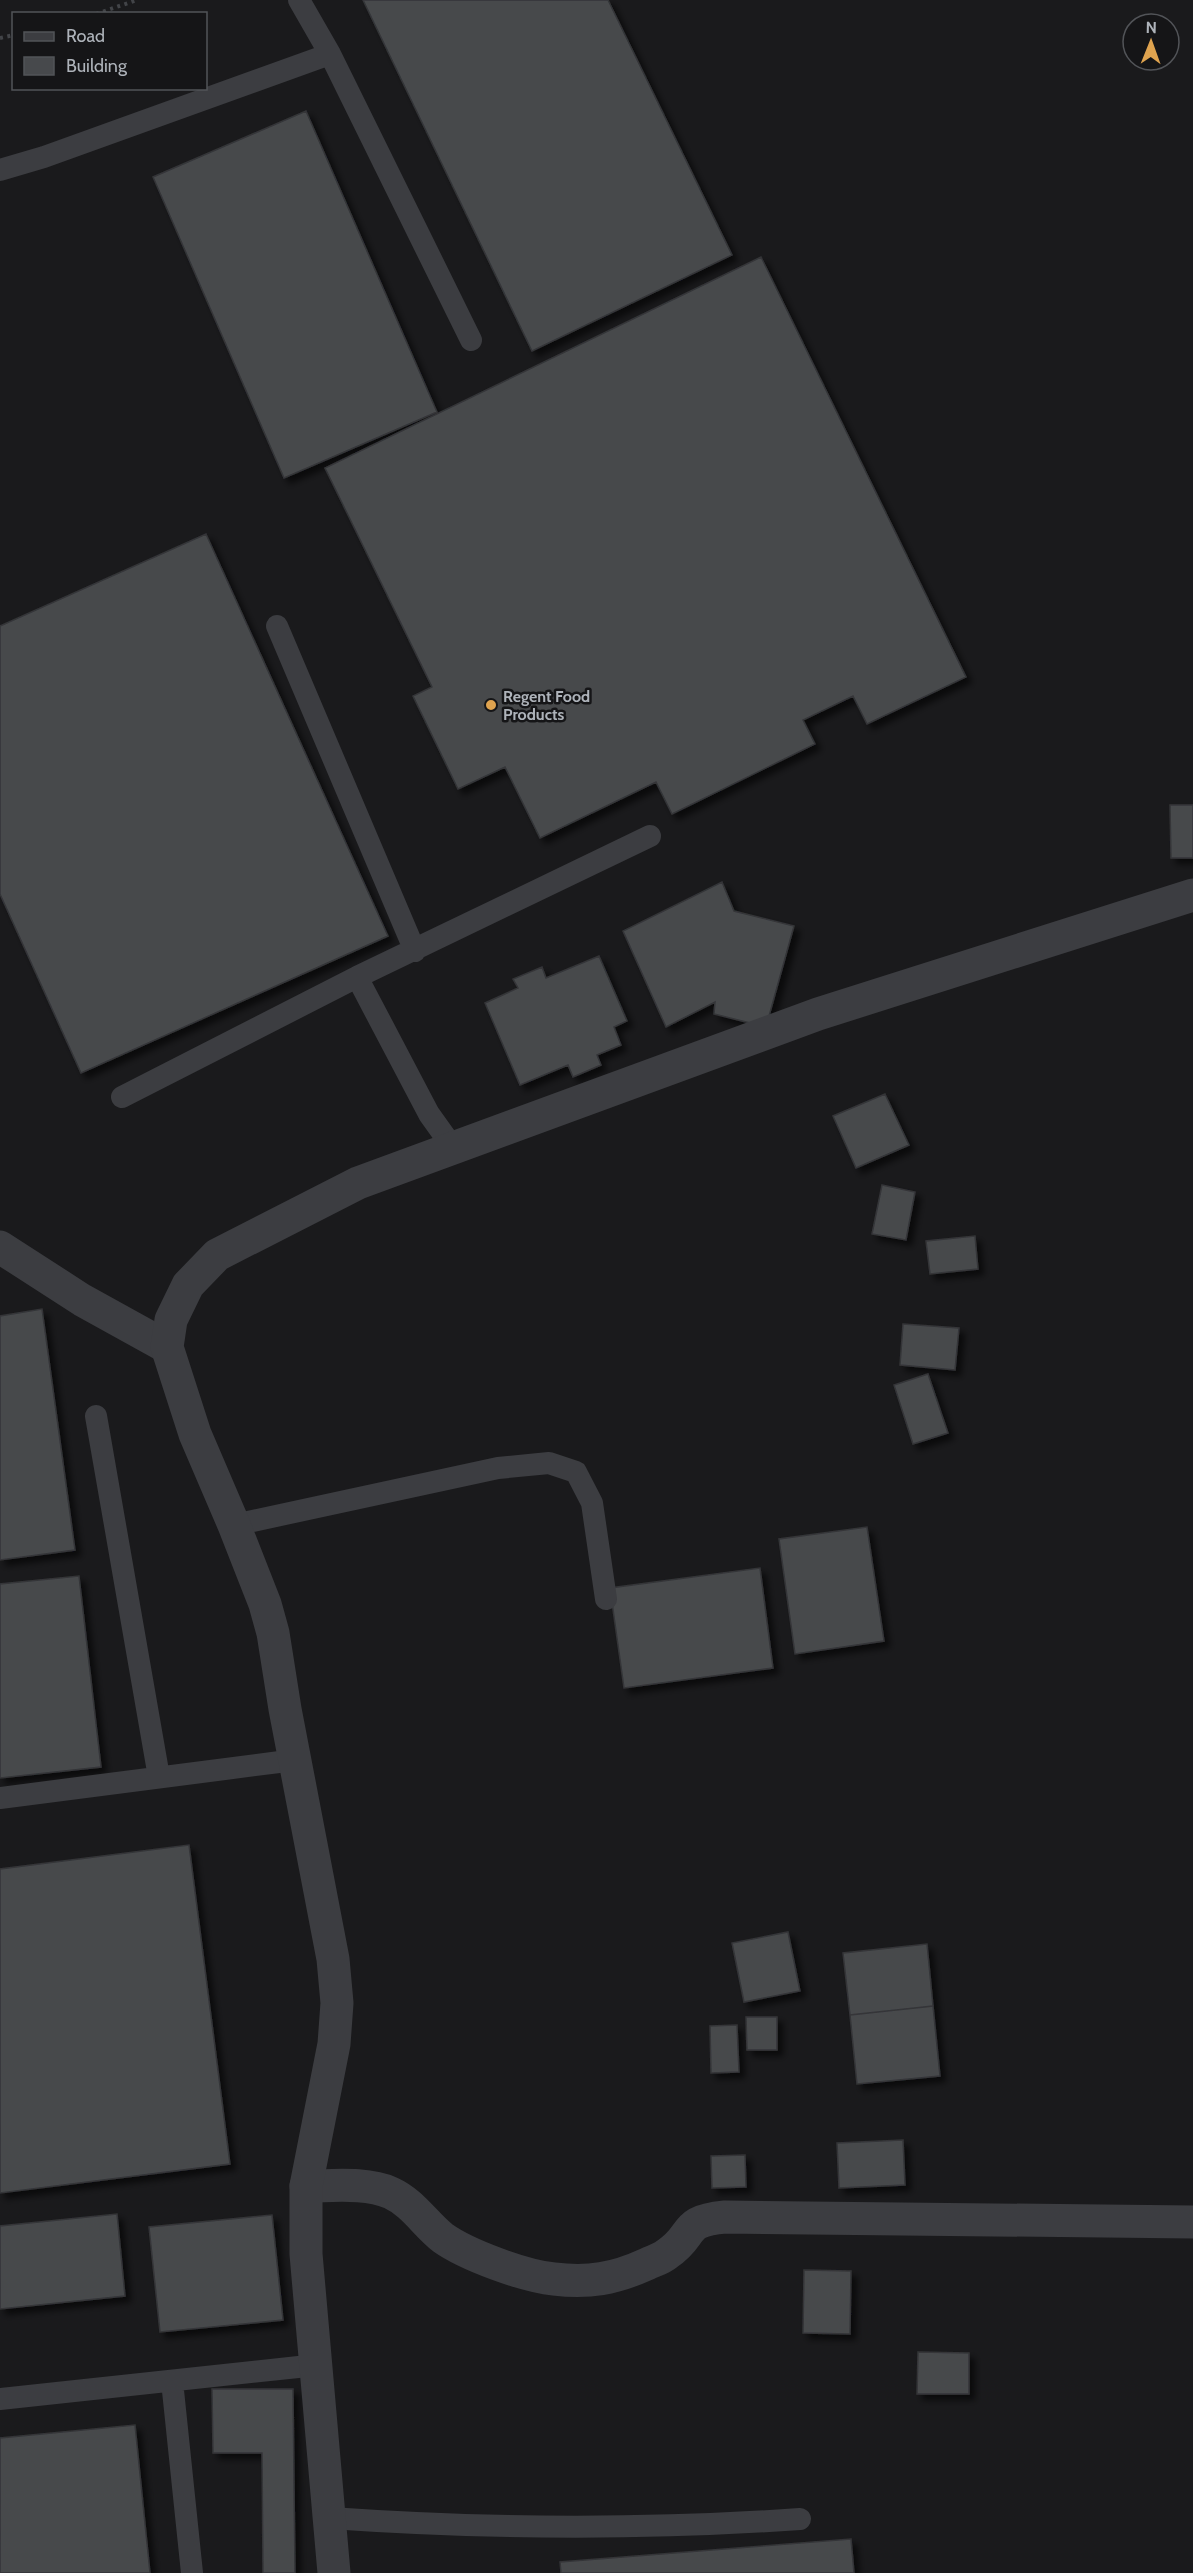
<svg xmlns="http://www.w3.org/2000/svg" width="1193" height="2573" font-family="Cabin,sans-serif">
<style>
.building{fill:#47494c;stroke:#343538;stroke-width:1.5;filter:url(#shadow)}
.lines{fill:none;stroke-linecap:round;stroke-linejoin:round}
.path{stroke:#424448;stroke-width:4;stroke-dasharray:3 4.5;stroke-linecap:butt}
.service{stroke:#3c3d41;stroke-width:22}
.minor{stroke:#3c3d41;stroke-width:33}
.tertiary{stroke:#3c3d41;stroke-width:33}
.poi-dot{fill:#dfa34f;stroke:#151517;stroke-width:2}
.labels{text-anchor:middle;stroke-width:5;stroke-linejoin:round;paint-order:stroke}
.poi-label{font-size:16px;font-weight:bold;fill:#aeb3ba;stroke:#151517;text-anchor:start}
</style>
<defs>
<filter id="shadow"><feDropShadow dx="5.5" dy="5.5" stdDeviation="3" flood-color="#0009"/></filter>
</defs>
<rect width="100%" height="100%" fill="#1a1a1c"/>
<!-- building -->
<path class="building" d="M363 0H608L732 255 532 351Z
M306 111 437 412 284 478 153 177Z
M761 257 966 677 867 724 853 696 803 720 815 744 672 814 656 782 540 838 505 767 458 789 413 696 432 687 325 468Z
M206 534 388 936 81 1073 0 894V626Z
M1170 805H1193V858H1171Z
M722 882 734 911 794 926 766 1027 714 1014 715 1002 666 1027 623 931Z
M599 956 627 1021 614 1027 621 1045 597 1055 601 1065 573 1077 568 1065 520 1085 485 1003 518 988 513 979 542 967 546 978Z
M885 1094 909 1145 856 1168 833 1116Z
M882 1185 915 1192 906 1240 872 1234Z
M975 1236 978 1269 930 1274 926 1241Z
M42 1309 75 1550 0 1560V1316Z
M903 1324 959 1328 955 1370 900 1365Z
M928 1374 948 1433 913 1444 894 1385Z
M867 1527 884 1641 795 1654 779 1539Z
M760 1568 773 1668 624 1688 610 1588Z
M79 1576 101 1767 0 1778V1584Z
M189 1845 230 2164 0 2193V1869Z
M788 1932 800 1991 744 2002 732 1943Z
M927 1944 933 2006 850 2015 843 1953Z
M933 2006 940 2076 857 2084 850 2015Z
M746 2017H777V2050H747Z
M737 2025 739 2072 711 2073 710 2026Z
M903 2140 905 2185 839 2188 837 2143Z
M745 2155 746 2187 712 2188 711 2156Z
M117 2214 125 2296 0 2309V2226Z
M272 2215 283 2320 160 2332 149 2227Z
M804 2270 851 2271 850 2334 803 2333Z
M918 2352 969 2353V2394H917Z
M212 2389H293L295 2573H263L262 2453H213Z
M135 2425 150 2573H0V2438Z
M851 2539 854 2573H561L560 2562Z"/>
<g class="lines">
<!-- path -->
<path class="path" d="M96 14 137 0
M0 38 14 35"/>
<!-- service -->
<path class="service" d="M299 0 330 54 471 340
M0 170 44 157 330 54
M277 626 415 951
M357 977 429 1114 454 1149
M122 1097 357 977 650 836
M96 1416 159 1777
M234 1525 498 1468 549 1463 576 1472 592 1503 606 1599
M0 1798 295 1760
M172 2381 192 2573
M0 2399 317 2365
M330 2518C487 2529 643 2530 800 2519"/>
<!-- minor -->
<path class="minor" d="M0 1247 82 1300 167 1347
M306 2186C333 2186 366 2182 391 2193 413 2203 425 2224 443 2238 467 2255 524 2276 554 2279 589 2283 614 2279 647 2264 653 2261 661 2259 667 2254 696 2235 680 2221 725 2217L1193 2222"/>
<!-- tertiary -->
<path class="tertiary" d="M334 2573 306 2254V2186L334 2044 337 2003 333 1959 285 1709 273 1633 265 1604 234 1525 195 1434 167 1347 171 1320 188 1285 217 1255 358 1183 818 1014 1193 895"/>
</g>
<!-- markers -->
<circle class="poi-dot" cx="491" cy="705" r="6"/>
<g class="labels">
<!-- poi labels -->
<g class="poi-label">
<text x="503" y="702">Regent Food<tspan x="503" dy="18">Products</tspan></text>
</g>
</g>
<!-- legend -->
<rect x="12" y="12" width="195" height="78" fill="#151517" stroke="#525458" stroke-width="1.5"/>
<rect x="24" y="32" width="30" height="9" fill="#3c3d41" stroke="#525458" stroke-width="1.5"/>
<text x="66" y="42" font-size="18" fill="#aeb3ba">Road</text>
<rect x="24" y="57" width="30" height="18" fill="#47494c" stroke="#525458" stroke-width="1.5"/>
<text x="66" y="72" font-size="18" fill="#aeb3ba">Building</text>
<!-- north arrow -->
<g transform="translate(1151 42) rotate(1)"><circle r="28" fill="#151517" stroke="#525458" stroke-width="1.5"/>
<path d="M0-4.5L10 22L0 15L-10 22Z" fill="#dfa34f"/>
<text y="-9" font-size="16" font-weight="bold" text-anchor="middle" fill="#aeb3ba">N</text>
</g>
</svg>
